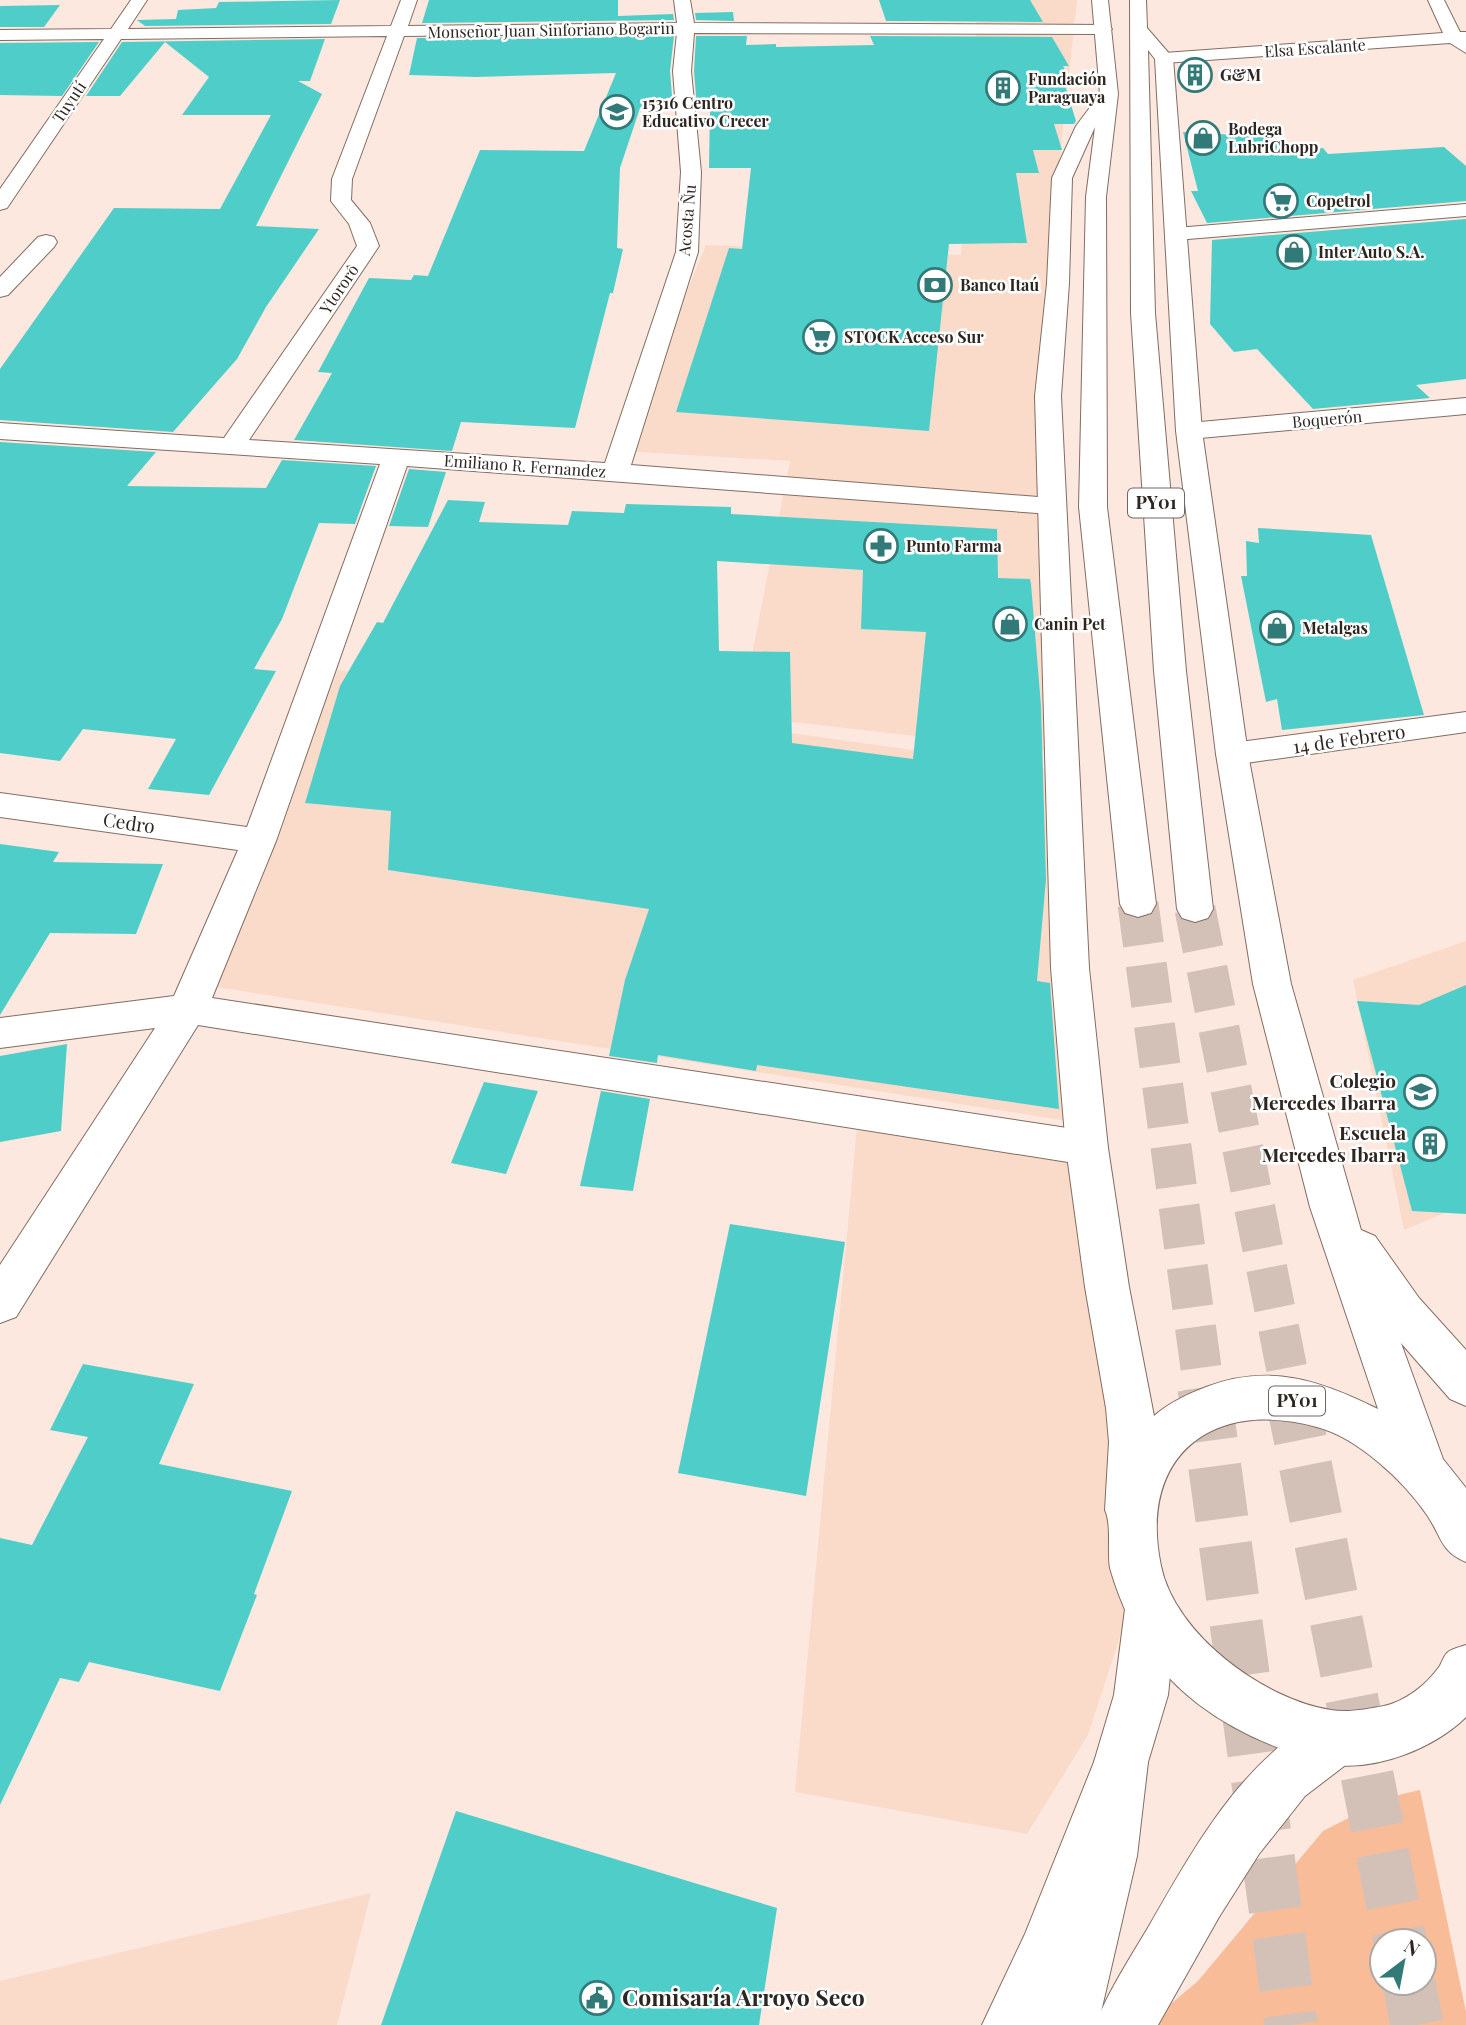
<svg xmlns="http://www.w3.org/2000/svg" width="1466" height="2025" font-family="'Playfair Display',serif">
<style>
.built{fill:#fadbca}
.green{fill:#f9bc99;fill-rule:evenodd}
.building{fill:#4fcdc9;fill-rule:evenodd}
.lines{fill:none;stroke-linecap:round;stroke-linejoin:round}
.highway-tunnel-far1{stroke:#d3c1b8;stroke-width:41;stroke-dasharray:41 20;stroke-linecap:butt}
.highway-tunnel{stroke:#d3c1b8;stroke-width:53;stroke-dasharray:53 26;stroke-linecap:butt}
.minor-casing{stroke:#826d62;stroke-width:2}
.major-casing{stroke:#826d62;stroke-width:2}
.highway-casing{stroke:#826d62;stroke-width:2}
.minor{fill:#fff;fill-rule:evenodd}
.major{fill:#fff;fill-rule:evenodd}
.highway{fill:#fff;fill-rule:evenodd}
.labels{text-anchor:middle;stroke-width:5;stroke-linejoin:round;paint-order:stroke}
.far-street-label{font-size:16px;fill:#2e2621;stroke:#fff}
.far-poi-label{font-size:16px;font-weight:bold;fill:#2e2621;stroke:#fff;text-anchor:start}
.shield{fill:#fff;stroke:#6d6764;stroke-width:2}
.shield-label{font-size:18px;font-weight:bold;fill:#2e2621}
.street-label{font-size:19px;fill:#2e2621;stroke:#fff}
.poi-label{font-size:19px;font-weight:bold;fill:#2e2621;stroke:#fff;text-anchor:end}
.near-poi-label{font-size:23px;font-weight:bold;fill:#2e2621;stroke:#fff;text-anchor:start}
</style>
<rect width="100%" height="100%" fill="#fce8de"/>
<!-- built -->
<path class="built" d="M978 0H1077L1058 174 1056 752 740 716 790 461 622 451 706 245 961 255Z
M338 670 1056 770 1068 1121 210 986Z
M1466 941V1204L1404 1230 1353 980Z
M860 1095 1080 1138 1125 1621 1088 1735 1027 1834 795 1792Z
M371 1893 337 2025H0V1981Z"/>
<!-- green -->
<path class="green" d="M1420 1790 1466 2012V2025H1146L1198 1981 1323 1831 1390 1797ZM1382 1941H1424V1983H1382Z"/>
<!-- building -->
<path class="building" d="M340 0 331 24 145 26 137 20 176 19 178 10 216 8 219 2Z
M429 0H618V16L673 14 674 20 422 23Z
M879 0H1030L1043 22 886 21Z
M60 5 44 27H0V6Z
M733 12 734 21 696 20 695 13Z
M674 36 670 71 673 108H640L620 168 617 248 623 249 613 293H610L575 428 461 422 452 451 294 440 332 373 318 372 369 278 411 280 414 275 428 276 480 150 584 151 616 73 476 77 409 75 417 38Z
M696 36H747L746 45 776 44V47L874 45 870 36 1052 37 1069 66H1063L1070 80 1063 79 1076 121 1074 124H1054L1062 150H1033L1039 173H1016L1027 243 949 244 929 431 676 412 729 248 742 249 751 168H709L710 108H697L694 71Z
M325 39 310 81H298L322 94 256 226 319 229 266 307 237 359 173 432 0 420V369L114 208 220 209 271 115H182L209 77 165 42 120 96H86L122 42Z
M99 42 62 96 0 95V43Z
M1183 132 1272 137 1276 141H1282L1292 150 1323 148 1328 154 1444 147 1466 166V201L1207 223 1191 191H1198Z
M1466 219V379L1416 385 1430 398 1313 409 1257 349 1234 352 1210 324 1212 240Z
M0 442 156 452 127 486 266 488 282 460 376 466 355 524 319 523 282 619 254 669 276 671 209 795 148 789 176 739 83 729 60 761 0 753Z
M409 469 446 472 428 527 389 526Z
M448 500 485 502 479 522 568 525 572 511 624 513 626 504 731 507V514L997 529 998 578 1030 579 1031 584 1041 706 1046 879 1037 981 1050 983 1059 1109 757 1065 756 1071 658 1055 657 1063 609 1056 625 980 649 909 388 870 391 811 305 803 340 686 377 622 383 623ZM717 561 863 570 861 629 926 632 913 759 792 743 790 652 719 651Z
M1258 528 1371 535 1424 715 1282 730 1277 699 1266 702 1241 576H1247L1246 541 1259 543Z
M0 844 59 852 53 862 163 864 136 934 50 933 0 1015Z
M1466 985V1214L1412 1211 1357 1001 1419 1005Z
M67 1044 61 1131 0 1142V1056Z
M484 1082 538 1091 506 1174 451 1163Z
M601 1091 650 1099 633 1191 580 1186Z
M730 1224 845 1242 806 1496 678 1473Z
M83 1364 194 1384 159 1464 292 1491 254 1594 257 1595 220 1691 89 1662 79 1682 60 1678 0 1805V1538L32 1545 88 1437 50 1430Z
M456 1811 777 1908 759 2025H381Z"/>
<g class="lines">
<!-- highway-tunnel-far1 -->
<path class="highway-tunnel-far1" d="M1138 904 1204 1390
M1195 909 1291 1390"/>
<!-- highway-tunnel -->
<path class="highway-tunnel" d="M1204 1388 1291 2025
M1290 1388 1400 1941
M1409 1983 1417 2025"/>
<!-- minor casing -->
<g class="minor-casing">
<path id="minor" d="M131 0H147L128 29 391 26 401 0H417L408 26 677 23 674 0H690L694 23 1109 25 1112 29 1103 34 694 33 691 71 701 172 698 252 631 465 1051 498 1061 500 1065 506 1061 512 1051 514 407 466 276 841 212 998 1087 1131 1102 1136 1108 1148 1102 1160 1087 1165 198 1025 16 1317 0 1323V1265L155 1028 0 1048V1018L174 996 238 850 0 817V793L247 827 380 464 0 439V423L224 438 357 246 349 224 331 201 332 179 387 36 121 39 7 208 0 210V189L104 39 0 40V30L111 29ZM677 33 673 71 681 172 676 252 605 463 249 440 379 246 370 223 351 200 352 179 404 36Z
M1428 0H1444L1460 32H1466V53L1450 43 1164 63 1155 58 1164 53 1443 33Z
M1466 204V216L1176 240 1168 239 1165 234 1168 229 1176 228Z
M46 235 54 237 57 242 54 247 8 295 0 297V277L38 237Z
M1466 398V414L1189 439 1180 436 1176 431 1180 426 1189 423Z
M1466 712V732L1232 765 1220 762 1216 754 1220 746 1232 743Z"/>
</g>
<!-- major casing -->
<g class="major-casing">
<path id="major" d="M1151 1583 1169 1591 1177 1609 1168 1695 1148 1762 1076 1952 1043 2025H982L1025 1934 1094 1762 1114 1695 1125 1609 1133 1591Z
M1337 1711 1356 1719 1364 1738 1356 1757 1305 1796 1259 1854 1219 1917 1158 2025H1095C1109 1990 1130 1958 1149 1926 1195 1846 1248 1748 1337 1711Z"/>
</g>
<!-- highway casing -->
<g class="highway-casing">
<path id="highway" d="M1092 0H1108L1118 94 1106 197 1107 507 1156 904 1151 913 1138 917 1125 913 1120 904 1079 507 1086 197 1095 127 1072 178 1069 283 1061 396 1089 968 1108 1148 1129 1287 1154 1416C1170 1402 1188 1394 1206 1387 1269 1363 1320 1380 1378 1409L1310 1207 1253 984 1216 754 1176 431 1155 59 1148 50 1155 313 1186 671 1213 909 1208 918 1195 922 1182 918 1177 909 1154 671 1131 313 1130 0H1146L1147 28 1173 58 1202 431 1248 754 1291 984 1361 1230 1375 1236 1419 1298 1466 1350V1406L1450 1399 1401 1343 1443 1459 1466 1488V1562C1440 1551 1442 1537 1427 1515 1404 1481 1358 1438 1317 1427 1212 1398 1138 1456 1161 1566 1175 1635 1265 1700 1331 1710 1347 1713 1367 1709 1384 1706 1406 1701 1426 1685 1439 1667 1442 1663 1443 1657 1447 1653 1451 1649 1460 1647 1466 1645V1717C1434 1748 1379 1770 1334 1765 1320 1763 1306 1757 1293 1753 1225 1730 1163 1689 1131 1623 1123 1606 1115 1586 1110 1568 1107 1551 1112 1525 1105 1510L1109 1442 1106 1408 1085 1287 1066 1148 1051 968 1035 396 1047 283 1052 178 1076 126 1100 94Z
M1121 1735 1140 1743 1148 1762 1137 1856 1098 2025H1038L1081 1856 1094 1762 1102 1743Z"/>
</g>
<!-- minor -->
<use href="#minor" class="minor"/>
<!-- major -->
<use href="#major" class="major"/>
<!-- highway -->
<use href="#highway" class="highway"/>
</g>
<!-- icons -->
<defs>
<g id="building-ring" transform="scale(1.75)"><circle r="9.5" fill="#fff" stroke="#317a78" stroke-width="1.5"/><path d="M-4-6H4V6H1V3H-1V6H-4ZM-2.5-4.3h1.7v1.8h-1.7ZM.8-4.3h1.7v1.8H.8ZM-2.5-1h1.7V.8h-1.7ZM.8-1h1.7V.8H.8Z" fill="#317a78"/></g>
<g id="school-ring" transform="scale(1.75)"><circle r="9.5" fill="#fff" stroke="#317a78" stroke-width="1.5"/><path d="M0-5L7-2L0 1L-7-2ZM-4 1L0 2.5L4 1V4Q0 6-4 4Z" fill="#317a78"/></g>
<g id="shop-ring" transform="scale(1.75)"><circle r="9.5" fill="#fff" stroke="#317a78" stroke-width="1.5"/><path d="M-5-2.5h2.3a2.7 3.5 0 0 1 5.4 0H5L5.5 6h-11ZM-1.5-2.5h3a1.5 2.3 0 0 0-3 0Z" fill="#317a78"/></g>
<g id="supermarket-ring" transform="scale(1.75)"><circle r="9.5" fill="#fff" stroke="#317a78" stroke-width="1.5"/><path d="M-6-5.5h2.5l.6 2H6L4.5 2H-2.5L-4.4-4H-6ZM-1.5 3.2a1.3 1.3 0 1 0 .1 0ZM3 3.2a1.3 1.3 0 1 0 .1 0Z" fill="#317a78"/></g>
<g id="bank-ring" transform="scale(1.75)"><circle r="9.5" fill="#fff" stroke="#317a78" stroke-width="1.5"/><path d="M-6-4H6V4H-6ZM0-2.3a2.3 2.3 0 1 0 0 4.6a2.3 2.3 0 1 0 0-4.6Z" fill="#317a78"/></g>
<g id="pharmacy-ring" transform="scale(1.75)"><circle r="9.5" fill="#fff" stroke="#317a78" stroke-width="1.5"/><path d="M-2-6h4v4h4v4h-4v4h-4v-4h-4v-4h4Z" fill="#317a78"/></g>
<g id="civic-ring" transform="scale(1.75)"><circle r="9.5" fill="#fff" stroke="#317a78" stroke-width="1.5"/><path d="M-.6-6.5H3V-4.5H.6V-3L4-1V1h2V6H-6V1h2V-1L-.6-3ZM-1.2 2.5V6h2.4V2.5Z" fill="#317a78"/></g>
</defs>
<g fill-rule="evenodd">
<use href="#building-ring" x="1195" y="75"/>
<use href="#building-ring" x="1003" y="88"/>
<use href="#school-ring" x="617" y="112"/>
<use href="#shop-ring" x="1203" y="138"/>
<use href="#supermarket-ring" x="1281" y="201"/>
<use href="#shop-ring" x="1294" y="252"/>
<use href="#bank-ring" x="935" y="285"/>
<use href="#supermarket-ring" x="820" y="337"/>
<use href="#pharmacy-ring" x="881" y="546"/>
<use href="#shop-ring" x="1010" y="624"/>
<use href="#shop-ring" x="1277" y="628"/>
<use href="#school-ring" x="1421" y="1092"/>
<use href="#building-ring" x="1430" y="1144"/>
<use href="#civic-ring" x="597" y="1998"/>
</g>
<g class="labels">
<!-- far-street labels -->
<g class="far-street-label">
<text transform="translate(551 30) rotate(-1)" y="6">Monseñor Juan Sinforiano Bogarin</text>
<text transform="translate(1315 48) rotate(-4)" y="6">Elsa Escalante</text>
<text transform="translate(69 102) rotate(-56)" y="6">Tuyutí</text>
<text transform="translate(687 220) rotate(-85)" y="6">Acosta Ñu</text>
<text transform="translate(339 289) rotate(-56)" y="6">Ytororô</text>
<text transform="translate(1327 419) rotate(-5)" y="6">Boquerón</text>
<text transform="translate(525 466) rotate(4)" y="6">Emiliano R. Fernandez</text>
</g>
<!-- far-poi labels -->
<g class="far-poi-label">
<text x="1220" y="81">G&amp;M</text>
<text x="1028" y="85">Fundación<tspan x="1028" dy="18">Paraguaya</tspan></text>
<text x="642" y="109">15316 Centro<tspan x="642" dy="18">Educativo Crecer</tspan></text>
<text x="1228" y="135">Bodega<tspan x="1228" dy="18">LubriChopp</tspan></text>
<text x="1306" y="207">Copetrol</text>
<text x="1318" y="258">Inter Auto S.A.</text>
<text x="960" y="291">Banco Itaú</text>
<text x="844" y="343">STOCK Acceso Sur</text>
<text x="906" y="552">Punto Farma</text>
<text x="1034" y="630">Canin Pet</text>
<text x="1302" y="634">Metalgas</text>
</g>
<!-- shield labels -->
<g class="shield">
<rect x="1128" y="488.5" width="56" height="29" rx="5"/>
<rect x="1269" y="1386.5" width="56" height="29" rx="5"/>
</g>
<g class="shield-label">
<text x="1156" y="509">PY01</text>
<text x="1297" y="1407">PY01</text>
</g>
<!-- street labels -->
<g class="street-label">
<text transform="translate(1349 739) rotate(-8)" y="7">14 de Febrero</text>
<text transform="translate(129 823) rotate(8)" y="7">Cedro</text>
</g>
<!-- poi labels -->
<g class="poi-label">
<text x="1396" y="1088">Colegio<tspan x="1396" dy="22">Mercedes Ibarra</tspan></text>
<text x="1406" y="1140">Escuela<tspan x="1406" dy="22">Mercedes Ibarra</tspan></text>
</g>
<!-- near-poi labels -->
<g class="near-poi-label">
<text x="622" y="2006">Comisaría Arroyo Seco</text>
</g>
</g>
<!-- north arrow -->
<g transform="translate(1403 1962) rotate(32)"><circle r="33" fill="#ffffff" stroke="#aba8a6" stroke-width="2"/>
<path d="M0-5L12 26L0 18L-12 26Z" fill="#317a78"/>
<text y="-10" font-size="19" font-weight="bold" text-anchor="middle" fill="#2e2621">N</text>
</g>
</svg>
